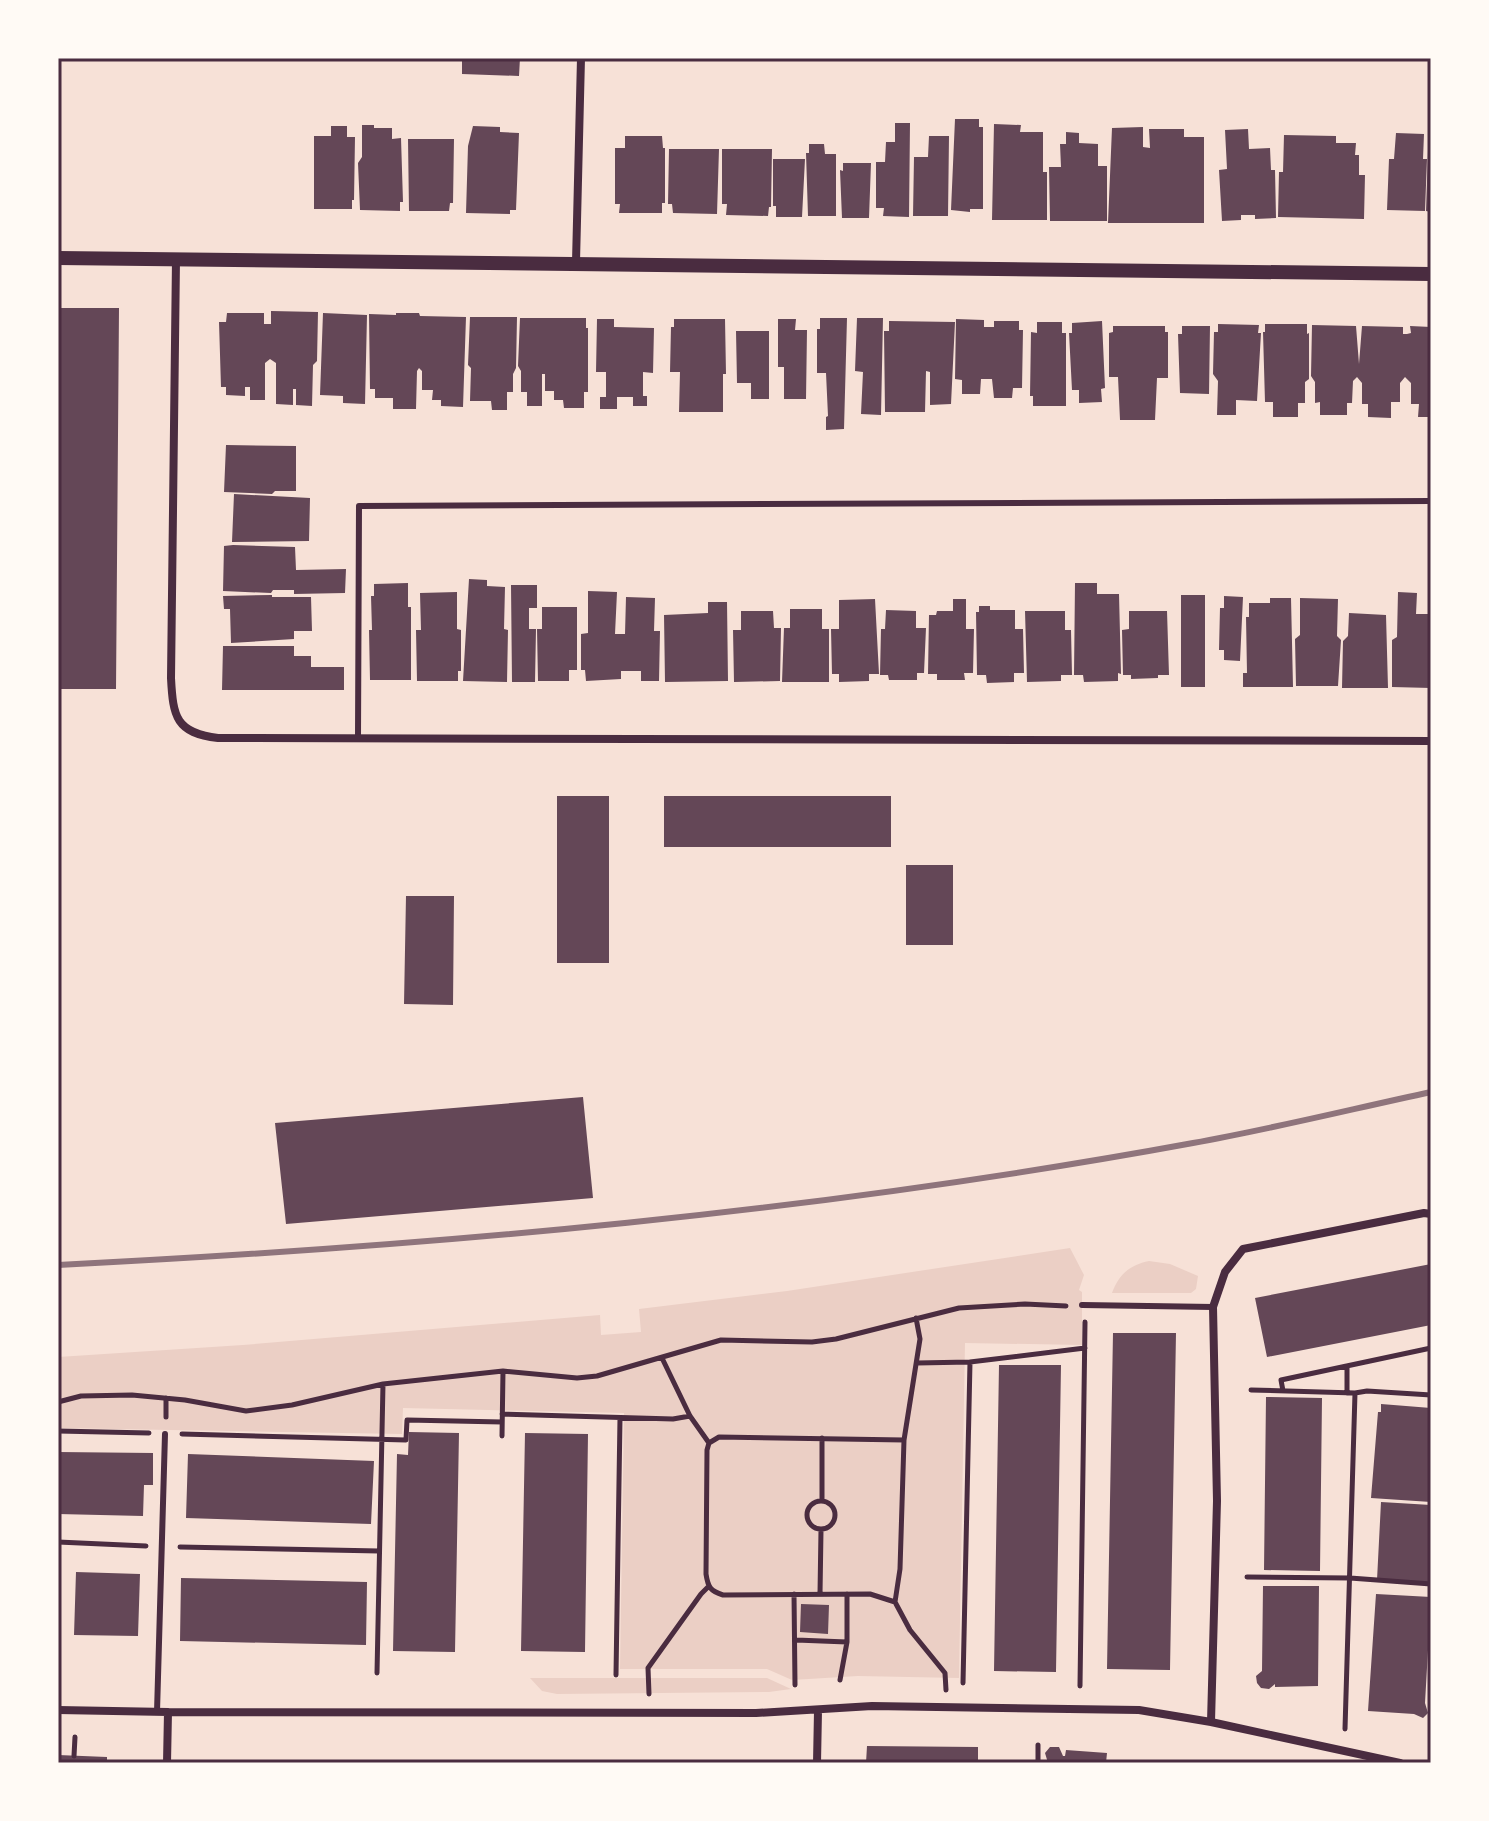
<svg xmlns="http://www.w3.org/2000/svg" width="1489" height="1821" font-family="'Sofia Sans Condensed',sans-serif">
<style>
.green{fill:#ebcfc5}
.building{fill:#644757}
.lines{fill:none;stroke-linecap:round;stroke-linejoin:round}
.path{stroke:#4a2c40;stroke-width:5}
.service{stroke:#4a2c40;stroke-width:6}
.minor{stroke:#4a2c40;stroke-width:8}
.tertiary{stroke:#4a2c40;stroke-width:14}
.rail{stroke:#8f747c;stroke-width:6}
.neatline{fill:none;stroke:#4a2c40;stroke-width:3}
</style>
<rect width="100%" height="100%" fill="#f7e1d7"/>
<!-- green -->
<path class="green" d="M1070 1248 1084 1275 1079 1290 1082 1292V1345L965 1343 959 1678 858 1676 792 1680 767 1669H620L624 1413 403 1408 402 1434 58 1428V1357L243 1345 600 1315 601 1335 641 1332 639 1309 787 1291Z
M1149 1261 1170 1264 1198 1276 1196 1289 1191 1293H1112C1119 1274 1130 1265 1149 1261Z
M530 1678H767L791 1689 769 1692 557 1694 542 1691Z"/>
<!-- building -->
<path class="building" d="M462 58H520L519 76 462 74Z
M955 119H979V127H983V209H970V212L951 210Z
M895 123H910L909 217 883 216 884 208H876V162H885L886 142H895Z
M994 124 1021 125 1020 132H1043V172H1047V220H992Z
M362 125H374V128H392V139L401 138 403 202H400V211L360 210 358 163 362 157Z
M331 126H347V137H355L354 200H352V209H314V136H331Z
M473 126 500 127V132L519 133 516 210H510V214L466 213 468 146Z
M1143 127V147L1150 148 1149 129H1184V137H1204V223H1108L1112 128Z
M1248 129 1249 149 1270 148 1271 170H1275L1276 218 1255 219V215H1241V220L1222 221 1219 170 1227 169 1225 130Z
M1066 132 1079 133V143L1098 144V166H1107V221H1050L1049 167H1061L1060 144H1066Z
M1396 133 1424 134 1423 159H1427L1425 211 1387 210 1389 159H1394Z
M1284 135 1336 136V143H1356L1355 155H1359V175H1365L1364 219 1278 217 1279 172H1283Z
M625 136H662L663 148H665V203H662V213H619L620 204H615V148H625Z
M929 136H949L948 216H913L914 157H928Z
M408 139H454L453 203H450L449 211H409Z
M809 144H824L825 154H836V216H808L806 153H809Z
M669 149H719L717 214 673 213 672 204H668Z
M722 149H772L771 207H769L768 216 726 215 727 204H722Z
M1428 151H1431V212L1426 211Z
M773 159H805L802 217H776V206H773Z
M843 163H871L869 218H842L840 170 843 171Z
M58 308H119L116 689H58Z
M271 311 318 312 317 361 313 365 312 406 296 405V389H293V405L276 404V363L270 359 265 363V400H250V387H245V396L226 395V387H221L219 322H226L227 313H264V324H271Z
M323 313 367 315 365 404 343 403V396L320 395Z
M396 313H419L420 316 466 317 463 407 441 406V400H432L433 390H422V371L419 368 417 371 416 409H393V398H375V389H370L369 314 396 315Z
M470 317H517L516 368 513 374V392H507V410H492L491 401H470L471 368 468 365Z
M520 318H586V328H588V392H584V408H564L563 400H554V391H545V374H542V406H527V392H521V371L518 366Z
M820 318H847L844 429 826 430V417L828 416 826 373H817V329H820Z
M857 318H883L881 415 861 414 863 372 855 371Z
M597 319H614V327L654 328 653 373 643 372V396H647V406H633V397H617V409H600V397H606V372H596Z
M674 319H725L726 374H723V412H679L680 372H670L671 327H674Z
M778 319H796L795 330H807L806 399H784V367H778Z
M956 319 984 320V327H994V321H1019V330H1023L1022 388H1013L1012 398H994L992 379H981L980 394H962V380L955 379Z
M889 321 955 322 951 404 930 405V372L926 371 925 412H885L884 331H889Z
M1102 321 1105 388 1101 389 1102 402 1079 403V390H1072L1069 333H1072V323Z
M1037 322H1062V333H1066V406H1033V396H1030L1031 332 1037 333Z
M1218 324 1259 325 1258 333H1261L1257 401 1236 400V415H1217L1218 381 1213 374 1214 332H1218Z
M1265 324H1307V334L1309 333V379L1305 382V403H1298V417H1273V402H1265L1263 332H1265Z
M1312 325 1356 326 1359 364 1362 326 1403 327V334H1407L1411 333 1410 326 1431 327V417H1418L1419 404H1411V383L1405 377 1400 383V402H1391V418L1368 417V404H1362V383L1357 377 1353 381 1352 403H1347V415H1320V402L1315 403V382L1311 376Z
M1113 326H1165V332H1168V378H1157L1155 420H1120L1118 377H1109V333L1113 332Z
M1182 326H1210L1209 394 1180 393 1178 334H1182Z
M736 331H769V399H751V383H737Z
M226 445 296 446V491H275L272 494 224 492Z
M234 494 310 498 309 541 232 542Z
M233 545 295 547 296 570 346 569 345 593 294 594V590H273L271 593 223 591 224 546Z
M469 579 487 580V586L505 587 504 629 508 630 507 682 463 681Z
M408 583V607H411V680H370L369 630H372L371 596H374V584Z
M1075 583H1097V594H1119L1121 674 1118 673V681L1084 682 1083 675H1074Z
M511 585H537V608H529V629H536L535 682H512Z
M588 591 617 592 615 634H625L626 597 655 598 654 631H660L659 681H641V671H621V679L586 681 585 670H581V634L588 633Z
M457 592V629L461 630V671H458V681H417L416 630H421L420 593Z
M1398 592 1417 593 1416 614H1431V688L1392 687V640L1397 637Z
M272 595V597H311L312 631H294V639L231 643 230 609H224L223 596Z
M1181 595H1205V687H1181Z
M1224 596 1243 597 1240 661 1224 660V650H1219L1220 608H1224Z
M1270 598H1291L1293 687H1243V673H1247L1246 617H1249V603H1270Z
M1300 598 1338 599 1337 636 1341 640 1338 686H1296L1295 639 1300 635Z
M875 599 879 674H869V681L839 682V674H832L831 629H839V600Z
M953 599H966V629H974L973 673H964L965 680H937V674H928L929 615H936L937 611H953Z
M708 602H727L728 681 665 682 664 615 708 613Z
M979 606H990V610H1015V629H1023L1024 673H1014V682L987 683 986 675H977L976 612H979Z
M542 607H577V670H569V681H538L537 629H542Z
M790 609H822V629H829V682H782L784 628H790Z
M886 610 916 611V628H926L924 673H917V680H889L888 675H880L881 629H885Z
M741 611H773L774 628H781L780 681 734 682 733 630H741Z
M1025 611H1065V630H1071L1072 675H1061V681L1027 682Z
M1129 611H1167L1169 675H1158V678L1131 679V675H1123L1122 630 1129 629Z
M1349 613 1386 615 1388 688H1342L1343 641 1348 636Z
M223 646H294V656H311V667H344V690H222Z
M557 796H609V963H557Z
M664 796H891V847H664Z
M906 865H953V945H906Z
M406 896H454L453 1005 404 1004Z
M583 1097 593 1198 286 1224 275 1123Z
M1431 1264V1325L1267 1357 1255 1298Z
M1113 1333H1176L1170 1670 1107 1669Z
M999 1365H1061L1056 1672 994 1671Z
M1266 1397 1322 1398 1320 1571 1264 1570Z
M1381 1404 1431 1408V1502L1371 1498 1378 1412H1381Z
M409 1432 459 1433 455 1652 393 1651 397 1454 408 1455Z
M525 1433 588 1434 585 1652 521 1651Z
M58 1452 153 1453V1485H144L143 1516 58 1514Z
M188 1454 374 1461 371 1524 186 1518Z
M1381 1502 1431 1505V1583L1377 1580Z
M76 1572 140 1574 138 1636 74 1635Z
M181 1578 367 1582 366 1645 180 1641Z
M1263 1586H1319L1318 1686 1275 1687V1684L1269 1689 1261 1688 1257 1683 1256 1676 1262 1671Z
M1376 1594 1431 1597 1425 1703 1428 1713 1423 1718 1414 1714 1368 1711Z
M801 1604 829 1605 828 1634 800 1632Z
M867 1746 978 1747V1763H866Z
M1050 1747H1059L1063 1756H1065L1066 1750 1107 1753 1106 1763H1048L1045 1753Z
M58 1755 107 1757V1763H58Z"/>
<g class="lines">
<!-- path -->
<path class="path" d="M916 1318 920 1339 904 1440 900 1569 895 1602 910 1630 945 1673 946 1690
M662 1358 690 1416 709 1443
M970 1362 1085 1348
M917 1363 970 1362 963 1683
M1251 1390 1355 1393 1367 1391 1431 1395
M1283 1391 1281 1380 1431 1348
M1347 1393V1366
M58 1402 81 1396 132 1395 185 1400 246 1411 292 1405 383 1384 503 1371 577 1378 597 1376 721 1340 812 1342 836 1339 959 1308 1025 1304 1066 1306
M502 1414 673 1419 690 1416
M166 1417V1398
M58 1431 149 1433
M182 1434 406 1440 407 1420 502 1422
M502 1436 503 1371
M822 1438V1501
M807 1515a14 14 0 1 1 28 0a14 14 0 1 1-28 0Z
M58 1542 146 1546
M180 1547 379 1551
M1247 1577 1350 1578 1431 1584
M794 1594 795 1685
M820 1594 821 1530
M895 1602 870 1594 723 1595C710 1591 708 1587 706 1574L707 1450 709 1443 719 1437 904 1440
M796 1640 847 1642
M377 1673 383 1384
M616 1675 620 1418
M840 1680 847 1642V1594
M1080 1686 1085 1322
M649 1694 648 1668 701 1594 708 1587
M1345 1729 1355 1393
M74 1756 75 1737
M1038 1763V1745"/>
<!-- service -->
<path class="service" d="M358 738 359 506 1431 501
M1082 1305 1213 1307
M157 1712 165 1434"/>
<!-- minor -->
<path class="minor" d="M176 259 171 678C173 717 176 733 218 738L1431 741
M576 262 581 58
M58 1710 168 1712 756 1713 872 1706 1139 1710 1211 1722 1400 1763
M1211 1722 1217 1501 1213 1307 1225 1272 1243 1249 1424 1213 1431 1214
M167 1763 168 1712
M817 1763 818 1711"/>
<!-- tertiary -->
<path class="tertiary" d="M58 258 1431 274"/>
<!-- rail -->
<path class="rail" d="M58 1265C438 1246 818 1212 1193 1143 1272 1129 1352 1109 1431 1092"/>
</g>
<!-- border -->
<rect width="1489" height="1821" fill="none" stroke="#fffaf5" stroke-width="120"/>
<rect x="60" y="60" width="1369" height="1701" class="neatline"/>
</svg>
